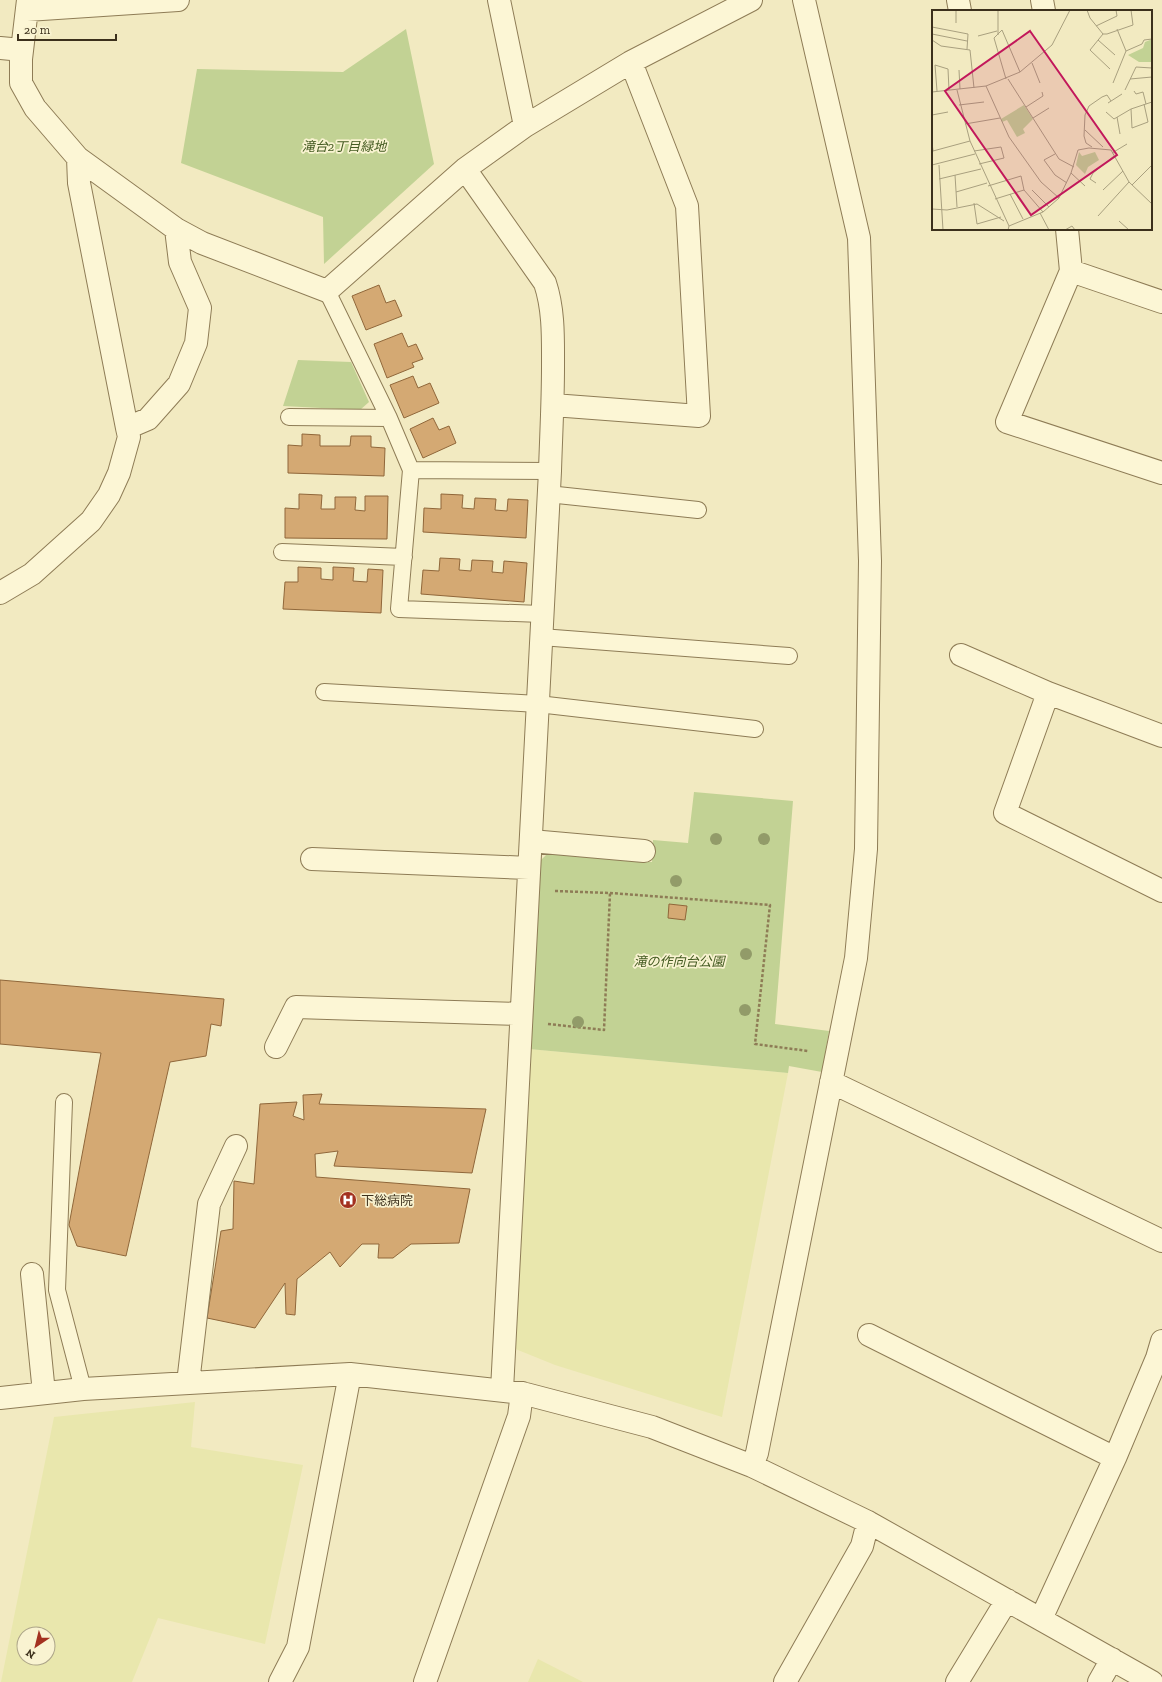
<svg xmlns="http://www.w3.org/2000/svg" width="1162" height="1682" font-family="'Zilla Slab','Noto Sans JP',serif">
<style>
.farmland{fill:#e9e7ad;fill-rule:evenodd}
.green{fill:#c2d294}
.building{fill:#d4a973;stroke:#90673a}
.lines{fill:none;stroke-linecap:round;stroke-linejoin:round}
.service-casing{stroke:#8e7c56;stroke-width:18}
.minor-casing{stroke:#8e7c56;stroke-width:24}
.path{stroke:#8e7c56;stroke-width:2.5;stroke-dasharray:3 2;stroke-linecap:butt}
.service{stroke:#fcf6d5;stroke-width:16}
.minor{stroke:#fcf6d5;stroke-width:22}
.tree{fill:#929b69}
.labels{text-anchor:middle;stroke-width:3.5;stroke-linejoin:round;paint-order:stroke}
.park-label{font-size:13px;font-style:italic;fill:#445b21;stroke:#f9f3d1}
.poi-label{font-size:13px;fill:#3c301c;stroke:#f9f3d1;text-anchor:start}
.inset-road{fill:none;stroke:#a9a07f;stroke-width:1}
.view{fill:#c2185b;fill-opacity:0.15;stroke:#c2185b;stroke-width:2}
.inset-edge{fill:none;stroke:#3c301c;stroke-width:2}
</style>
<rect width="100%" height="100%" fill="#f2eac1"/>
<!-- farmland -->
<path class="farmland" d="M529 1049 788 1073 722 1417 555 1365 513 1348Z
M195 1402 191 1447 303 1465 265 1644 158 1618 132 1682H1L54 1417ZM24 1634H48V1658H24Z
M538 1659 583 1682H528Z"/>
<!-- green -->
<path class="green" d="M406 29 434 164 324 264 323 217 181 163 197 69 343 72Z
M298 360 351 362 369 402 360 410 283 406Z
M694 792 793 801 775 1024 829 1031 822 1072 789 1066 788 1073 529 1049 538 863 548 853 652 862 653 840 688 843Z"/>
<!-- building -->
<path class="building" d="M379 285 386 303 395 300 402 316 366 330 352 296Z
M402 333 408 347 416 344 423 359 412 363 414 367 387 378 374 344Z
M413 376 418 388 430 383 439 403 404 418 390 385Z
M433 418 439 430 449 426 456 443 423 458 410 429Z
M302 434 320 435V446H350L351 436H371V447L385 448 384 476 288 473V445L302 446Z
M299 494 322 495 321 509H335V497H356L355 510 365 511V496H388L387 539 285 538V508L299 509Z
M441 494 463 495 462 508 474 509 475 498 496 499 495 510 507 511 508 499 528 500 526 538 423 532 424 508 441 509Z
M440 558 460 559 459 570 471 571 472 560 493 561 492 572 503 573 504 561 527 563 524 602 421 594 423 570 439 571Z
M298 567 321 568V579L333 580V567L354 568 353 581 367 582 368 569 383 570 381 613 283 609 285 582H298Z
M669 904 687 906 685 920 668 918Z
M0 980 224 999 221 1026 211 1024 206 1056 170 1062 126 1256 77 1246 69 1225 101 1053 0 1044Z
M322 1094 319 1104 486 1109 472 1173 334 1166 338 1151 315 1154 316 1177 470 1189 459 1243 411 1244 393 1258H378L379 1244H362L340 1267 330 1252 297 1279 295 1315 286 1314 285 1283 255 1328 207 1318 221 1231 233 1229 234 1181 254 1184 260 1104 297 1102 293 1116 304 1120 303 1095Z"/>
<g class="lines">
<!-- service casing -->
<g class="service-casing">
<path id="service" d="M327 291 389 418 411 470 399 609 542 614
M289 417 389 418
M411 470 550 471
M548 494 698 510
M282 552 404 557
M541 637 789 656
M324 692 538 704 755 729
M64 1102 57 1290 83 1389"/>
</g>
<!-- minor casing -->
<g class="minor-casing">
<path id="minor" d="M28 0 21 59V83L35 108 78 158 176 229 202 243 327 291 465 169 525 126 631 62 751 0
M499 0 525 126
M958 0 960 11
M1042 0 1044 11
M27 10 178 0
M0 48 22 50
M78 158 79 183 127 428
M465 169 545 283C554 310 553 339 553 367 553 402 551 437 550 471L502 1390
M1067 229 1071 271 1007 422 1162 473
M1071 271 1162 302
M553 405 699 416 687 206 631 62
M0 593 32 574 91 521 109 495 119 473 129 437 127 428 148 419 179 384 196 343 200 308 180 262 176 229
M961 655 1048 693
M1162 736 1048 693 1005 813 1162 891
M531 841 644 851
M312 859 529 868
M276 1047 296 1007 521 1014
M831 1082 1162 1241
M32 1274 44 1393
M869 1335 1115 1458
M188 1383 209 1204 236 1146
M0 1398 83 1389 350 1374 522 1393 652 1427 752 1466 868 1522 1152 1682
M752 1466 757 1453 856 958 866 849 870 561 859 238 804 0
M1041 1619 1115 1458 1157 1358 1162 1341
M280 1682 298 1647 350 1374
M425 1682 519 1416 522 1393
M785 1682 862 1546 868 1522
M957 1682 1007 1600
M1099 1682 1112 1659"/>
</g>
<!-- path -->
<path class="path" d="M555 891 610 893 770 905 755 1044 808 1051
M548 1024 604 1030 610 893"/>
<!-- service -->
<use href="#service" class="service"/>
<!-- minor -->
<use href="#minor" class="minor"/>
</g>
<!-- trees -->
<g class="tree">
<circle cx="716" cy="839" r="6"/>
<circle cx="764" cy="839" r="6"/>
<circle cx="676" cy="881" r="6"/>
<circle cx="746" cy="954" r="6"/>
<circle cx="745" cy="1010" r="6"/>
<circle cx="578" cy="1022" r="6"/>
</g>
<!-- icons -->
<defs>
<g id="hospital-disc" transform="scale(0.9)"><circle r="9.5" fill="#a33120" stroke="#f9f3d1"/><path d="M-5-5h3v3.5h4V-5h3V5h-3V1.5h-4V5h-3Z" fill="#fff"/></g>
</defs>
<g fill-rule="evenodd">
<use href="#hospital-disc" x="348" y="1200"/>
</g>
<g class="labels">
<!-- park labels -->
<g class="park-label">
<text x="344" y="151">滝台2丁目緑地</text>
<text x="679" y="966">滝の作向台公園</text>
</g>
<!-- poi labels -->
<g class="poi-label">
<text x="361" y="1205">下総病院</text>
</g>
</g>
<!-- overview -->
<g transform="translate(932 10)">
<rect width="220" height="220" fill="#f2eac1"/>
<path d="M218 30H220V52H207L196 45 211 38 213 32ZM92 95 101 109 91 119 93 123 85 127 75 110 70 112 69 109ZM147 142 150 146 163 142 167 150 156 157 153 164 144 155Z" fill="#c2d294"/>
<path class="inset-road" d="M155 0 158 8 171 24H175L201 15 199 0M24 13V0M0 15V0M164 16 185 6 184 0M0 17 36 24 35 39M185 19 194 41M0 24 35 31M171 24 158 40 178 59M66 25V0M46 26 65 21M0 30 9 36 38 40 42 78M166 30 183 45M100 53 108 73M27 60 28 79M74 69 62 28 70 20 88 62M76 69 127 149 142 157M198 69 220 67M181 73 194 41 210 34 212 30 220 29M54 76 77 127 109 172 127 188M25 80 38 131 77 216 76 220M193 80 204 57 220 58M5 81 3 55 16 59 17 80M202 81 204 84 211 82 214 94M0 82 54 76 88 62 120 35 138 0M176 93 190 84M27 95 52 92M94 97 111 86 110 82M199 99 200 118 216 112 212 94M174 102 182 109 199 99 220 92M0 105 16 102M185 107 188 124M101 108 117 98M33 114 68 108M153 120 171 137M0 133 1 141 38 131M160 137 154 133 152 126 153 105 157 96 170 87 175 85 179 91M42 141 69 137 72 148 47 154M180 143 195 134M123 144 112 150 123 165 135 173M0 155 43 144M7 155 11 220M139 163 153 176M23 165 25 197M7 169 49 159M164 173 158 169 161 163 182 146M200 175 220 155M56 176 89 166 92 180 111 202M100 180 117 197M171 180 191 161M24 182 55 173M78 184 91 209M63 189 92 180M42 193 45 214 69 207M0 199 15 200 45 194 72 211M108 203 117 220M166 206 197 172M187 211 197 220M77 216 111 202 127 188 139 163 146 140 157 138 179 140 197 172 220 194M133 220 140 216 143 220"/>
<path class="view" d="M98 21 185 145 99 205 13 81Z"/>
<rect width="220" height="220" class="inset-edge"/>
</g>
<!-- north arrow -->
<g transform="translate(36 1646) rotate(215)"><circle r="19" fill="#f9f3d1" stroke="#ada589"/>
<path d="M0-3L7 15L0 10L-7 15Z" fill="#a33120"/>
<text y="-6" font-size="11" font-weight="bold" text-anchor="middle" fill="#3c301c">N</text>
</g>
<!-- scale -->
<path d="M18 34v6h98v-6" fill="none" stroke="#3c301c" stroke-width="2"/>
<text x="24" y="34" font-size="12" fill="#3c301c" stroke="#f9f3d1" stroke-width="3" paint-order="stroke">20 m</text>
</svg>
